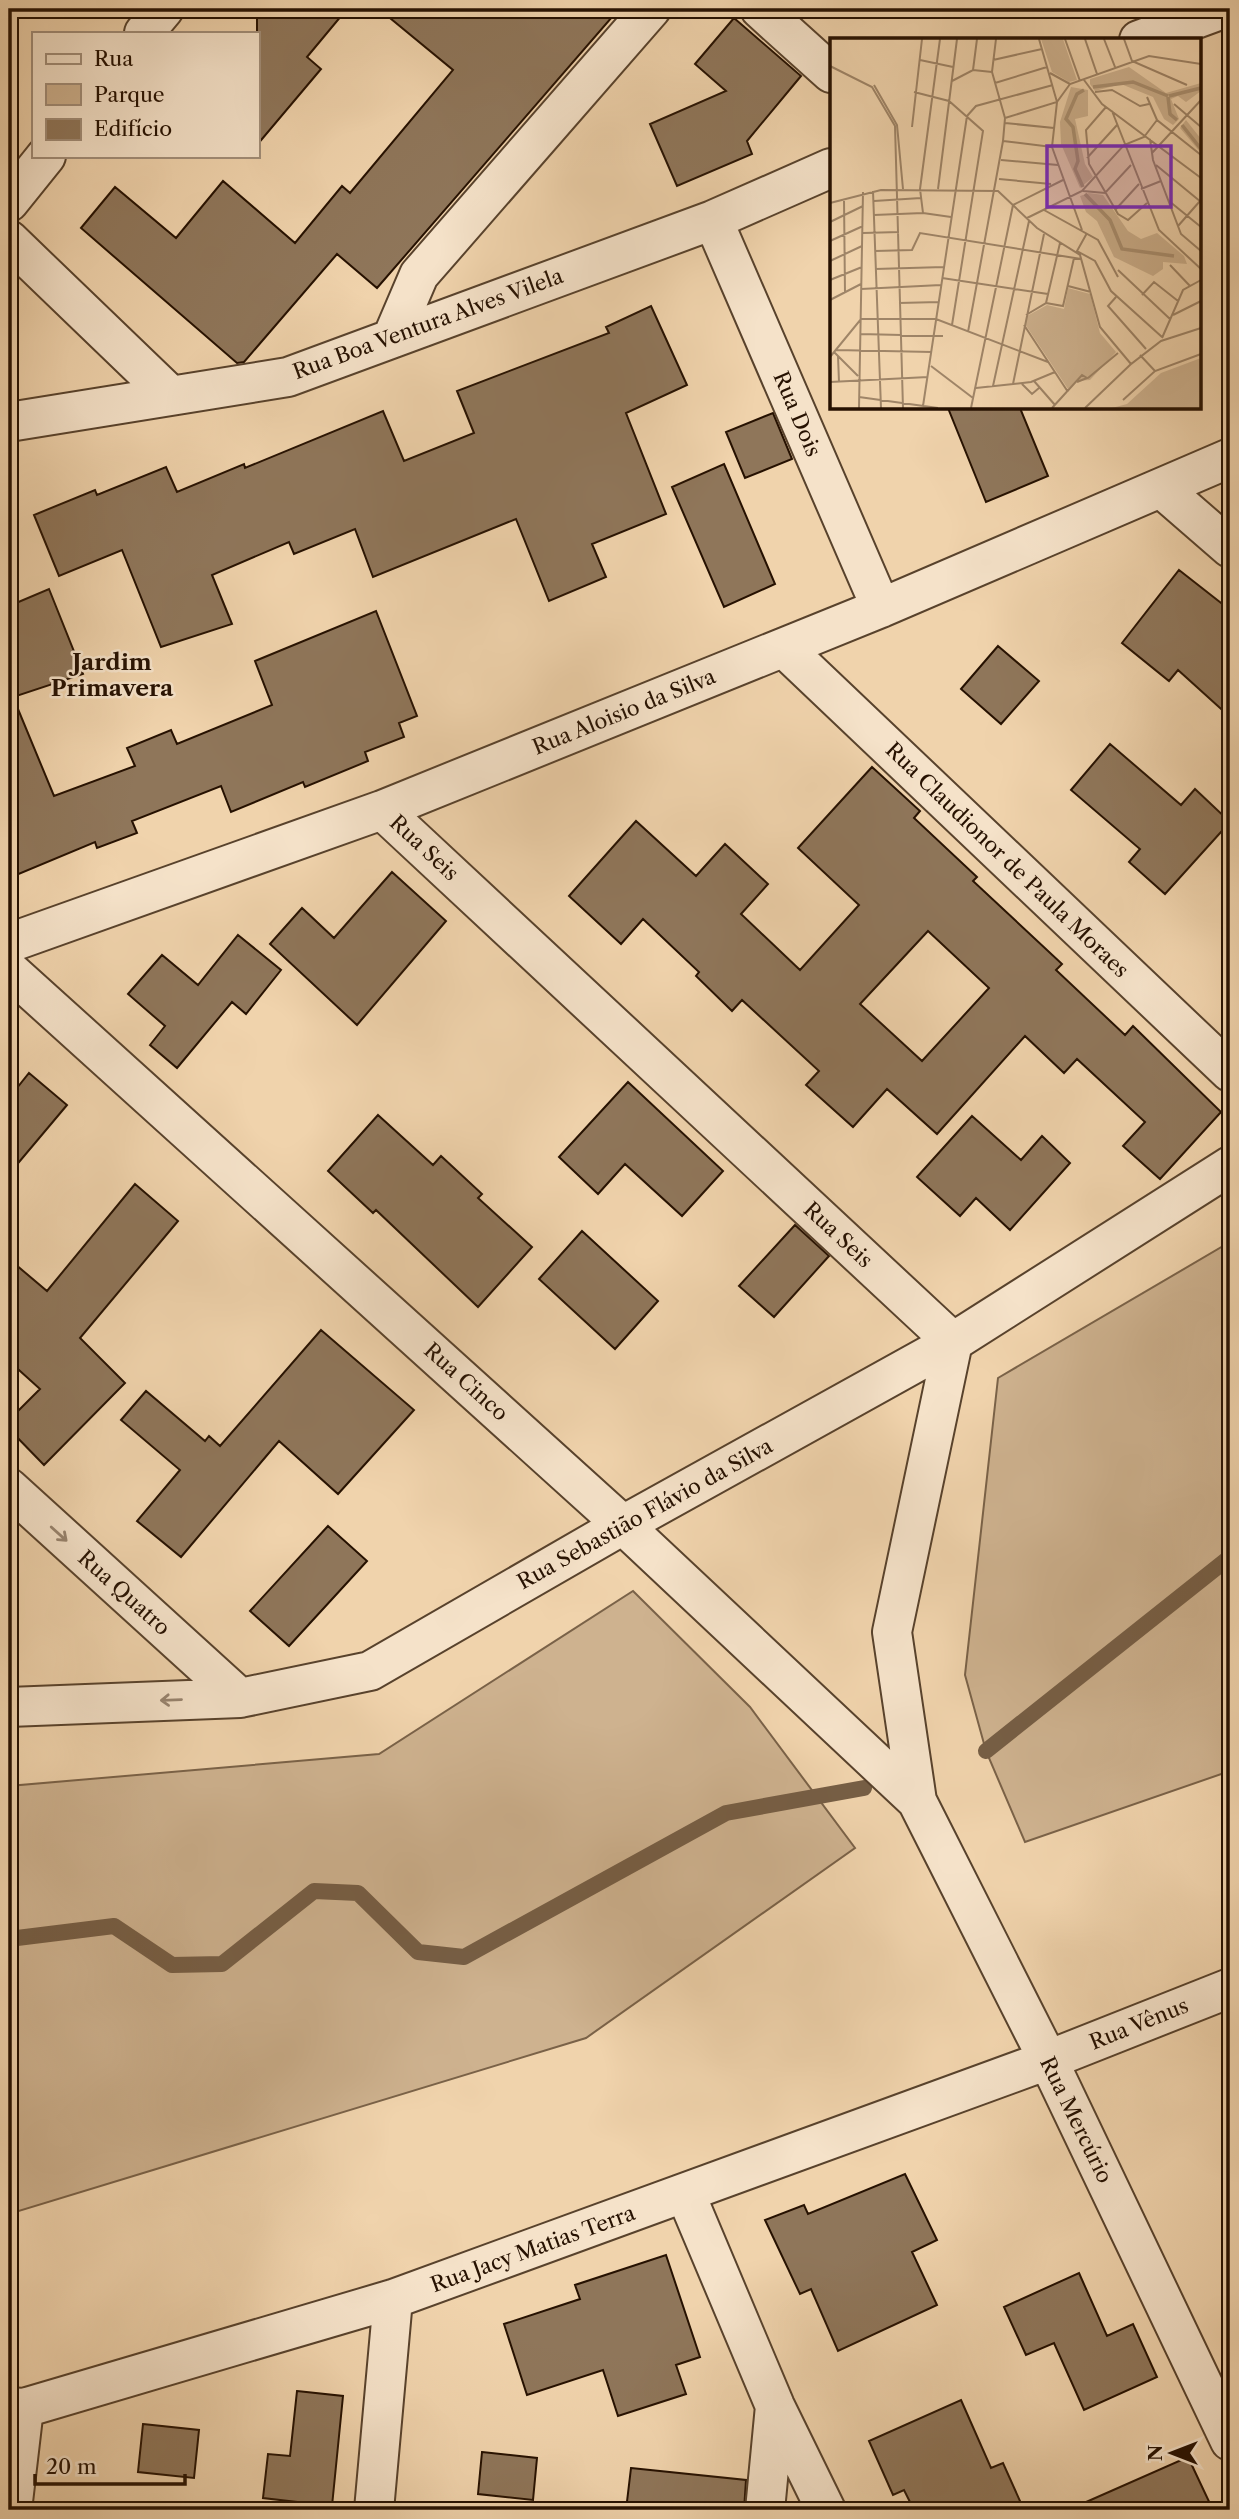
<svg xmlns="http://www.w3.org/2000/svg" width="1239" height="2519" font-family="'Libre Caslon Text',serif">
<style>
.green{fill:#ceb28f;stroke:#7a6248;stroke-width:2}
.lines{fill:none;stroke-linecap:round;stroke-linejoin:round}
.stream{stroke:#765e45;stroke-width:16}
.building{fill:#8f765a;stroke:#261101;stroke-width:2;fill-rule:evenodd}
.street-casing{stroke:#58422c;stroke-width:42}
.street{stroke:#f5e2c9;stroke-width:38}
.oneway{stroke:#98846f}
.labels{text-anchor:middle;stroke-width:5;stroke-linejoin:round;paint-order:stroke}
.street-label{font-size:21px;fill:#261101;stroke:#f5e2c9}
.neighbourhood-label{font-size:23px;font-weight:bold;fill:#261101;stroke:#f5e2c9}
.inset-river{fill:none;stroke:#ab9172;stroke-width:3.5}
.inset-road{fill:none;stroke:#9f8568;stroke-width:2}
.view{fill:#7b2cbf;fill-opacity:0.15;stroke:#7b2cbf;stroke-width:3.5}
.inset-edge{fill:none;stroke:#261101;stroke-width:3.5}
</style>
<rect width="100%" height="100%" fill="#f0d3ac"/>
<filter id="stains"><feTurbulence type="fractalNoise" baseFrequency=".00286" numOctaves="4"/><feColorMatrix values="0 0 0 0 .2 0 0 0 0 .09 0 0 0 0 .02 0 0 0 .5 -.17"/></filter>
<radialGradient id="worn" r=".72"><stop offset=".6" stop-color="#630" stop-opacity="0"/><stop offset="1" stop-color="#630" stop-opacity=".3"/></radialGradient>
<!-- green -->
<path class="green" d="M1230 1242V1771L1025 1842 986 1751 965 1675 998 1378Z
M633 1591 750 1707 855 1848 586 2038 9 2214V1786L379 1754Z"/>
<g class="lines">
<!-- stream -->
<path class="stream" d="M986 1751 1230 1557
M9 1939 114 1926 172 1965 222 1964 314 1891 358 1893 418 1952 464 1957 726 1813 864 1788"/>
</g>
<!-- building -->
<path class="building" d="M257 9H347L307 57 321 69 257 145Z
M379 9H619L377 288 337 254 244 362 237 363 81 228 115 187 176 238 223 181 295 243 342 186 350 193 453 70Z
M734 18 801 76 747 141 752 154 677 186 650 124 726 91 695 64Z
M651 306 687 385 626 413 666 514 592 544 606 577 549 601 516 519 373 577 355 529 294 554 289 542 212 575 232 624 161 647 122 550 59 576 34 515 95 490 97 495 166 467 177 492 244 464 245 468 383 411 404 461 474 433 457 391 609 333 606 327Z
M948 408H1020L1048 476 986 502Z
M773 413 792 459 745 478 726 432Z
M724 464 775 584 724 607 672 487Z
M1179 570 1230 610V717L1178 670 1169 681 1122 643Z
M49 589 83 674 13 697 54 796 135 766 127 748 171 730 177 744 272 705 255 661 376 611 417 716 399 723 404 737 365 752 368 761 305 787 303 782 231 812 221 786 132 821 137 833 97 848 95 842 9 878V606Z
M998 646 1039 681 1001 724 961 689Z
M1110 744 1181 805 1195 789 1230 822 1165 894 1129 862 1140 849 1071 790Z
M872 767 920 811 914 818 977 877 973 881 1062 964 1056 970 1125 1035 1133 1026 1221 1112 1160 1179 1123 1146 1145 1122 1077 1059 1064 1073 1025 1036 937 1134 887 1089 853 1127 806 1085 819 1071 742 1000 732 1011 696 976 699 972 643 919 621 944 569 896 636 821 696 876 725 844 768 884 741 914 800 970 859 905 798 848ZM928 931 989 988 922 1061 860 1004Z
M392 872 446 921 357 1025 270 944 302 908 334 938Z
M238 935 281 970 246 1014 232 1002 177 1068 150 1045 165 1026 128 994 162 955 198 985Z
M29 1073 67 1105 9 1174V1098Z
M628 1082 723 1171 682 1216 625 1164 598 1194 559 1157Z
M378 1115 433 1165 441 1156 482 1194 478 1198 532 1247 478 1307 376 1210 373 1213 328 1171Z
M972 1116 1021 1160 1042 1136 1070 1163 1010 1230 976 1198 960 1216 917 1177Z
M135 1184 178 1221 80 1338 125 1383 44 1465 9 1429V1420L40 1389 9 1361V1259L47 1291Z
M795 1225 829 1256 774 1317 739 1286Z
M582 1231 658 1301 615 1349 539 1279Z
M321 1330 414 1410 338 1494 279 1441 181 1557 137 1521 180 1470 121 1420 146 1391 205 1441 209 1436 220 1446Z
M328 1526 367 1561 289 1646 250 1611Z
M905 2174 937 2240 912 2252 937 2305 838 2351 811 2289 800 2294 765 2220 804 2205 808 2214Z
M666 2255 700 2357 676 2365 686 2394 618 2416 603 2370 527 2395 504 2324 580 2299 575 2285Z
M1079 2273 1107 2336 1133 2324 1157 2377 1084 2410 1054 2343 1026 2355 1004 2307Z
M297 2391 343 2396 332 2506 263 2498 268 2454 290 2456Z
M961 2400 991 2468 1003 2463 1024 2510H897L911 2504 904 2490 893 2495 869 2441Z
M143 2424 199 2430 194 2478 138 2472Z
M482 2452 537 2458 533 2500 478 2494Z
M1188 2457 1213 2510H1068Z
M631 2468 746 2480 744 2510H626Z"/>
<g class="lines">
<!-- street casing -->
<g class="street-casing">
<path id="street" d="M760 9 831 73
M144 33 164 9
M1139 40 1223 9
M9 202 46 156
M713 220 881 608
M9 240 170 395
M392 338 419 275 651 9
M9 422 288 377 713 220 831 168
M1161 488 1230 548
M784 648 1230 1072
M382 810 953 1342 892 1632 917 1801 1048 2060 1230 2441
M9 943 382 810 881 608 1230 458
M9 970 623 1525 917 1801
M9 1488 240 1698
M9 1707 240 1698 370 1671 623 1525 953 1342 1230 1166
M686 2195 775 2406 826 2510
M9 2407 24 2408 393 2299 1048 2060 1230 1988
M12 2510 24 2408
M374 2510 393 2299
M765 2510 775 2406"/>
</g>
<!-- street -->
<use href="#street" class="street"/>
</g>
<!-- one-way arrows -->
<defs><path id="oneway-shaft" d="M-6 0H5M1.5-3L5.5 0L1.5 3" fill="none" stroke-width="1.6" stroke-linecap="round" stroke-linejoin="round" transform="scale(1.75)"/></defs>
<g class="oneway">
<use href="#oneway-shaft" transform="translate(59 1534) rotate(42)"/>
<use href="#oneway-shaft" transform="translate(171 1700) rotate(178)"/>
</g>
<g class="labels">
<!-- street labels -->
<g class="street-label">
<text transform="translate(428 324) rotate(-20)" y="7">Rua Boa Ventura Alves Vilela</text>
<text transform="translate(797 414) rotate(67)" y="7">Rua Dois</text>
<text transform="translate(624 712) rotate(-22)" y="7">Rua Aloisio da Silva</text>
<text transform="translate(424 848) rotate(43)" y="7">Rua Seis</text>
<text transform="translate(1007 860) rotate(44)" y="7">Rua Claudionor de Paula Moraes</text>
<text transform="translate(838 1235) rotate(43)" y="7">Rua Seis</text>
<text transform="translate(466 1382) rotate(42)" y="7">Rua Cinco</text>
<text transform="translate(645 1514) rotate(-29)" y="7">Rua Sebastião Flávio da Silva</text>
<text transform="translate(124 1593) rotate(42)" y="7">Rua Quatro</text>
<text transform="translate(1139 2024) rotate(-22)" y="7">Rua Vênus</text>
<text transform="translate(1076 2120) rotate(64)" y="7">Rua Mercúrio</text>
<text transform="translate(533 2249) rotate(-20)" y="7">Rua Jacy Matias Terra</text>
</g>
<!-- neighbourhood labels -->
<g class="neighbourhood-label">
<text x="112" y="670">Jardim<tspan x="112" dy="26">Primavera</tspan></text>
</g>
</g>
<!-- overview -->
<g transform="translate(830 38)">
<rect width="371" height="371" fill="#f0d3ac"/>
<path d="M211 1H233L247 42 239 44 222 34ZM299 29 336 55 371 45V53L356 64 348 58 341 61 349 81 343 87 334 81 323 59 291 46 265 53 260 46V41ZM241 49 258 52V78L245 81 255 126 263 139 250 150 231 106 230 84ZM356 82 371 101V115L350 90ZM259 155 273 157 298 193 311 201 327 195 354 218 357 226 333 224V231L323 238 284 219 267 183 256 174 250 158ZM238 250 260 256 270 295 286 314 260 342 246 343 238 351 195 286 197 278 217 267 234 271ZM371 320V370H282L297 366 331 335Z" fill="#ceb28f"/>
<path class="inset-river" d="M263 49 303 44 338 58M339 58 371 50M338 59 340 76 347 82M352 87 371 111M253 149 245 131 248 123 243 89 236 81 247 56 254 52M255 156 280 182 292 211 344 218"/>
<path class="inset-road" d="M209 1 227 64 222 109 252 192M235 1 250 43M255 1 267 36M274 1 285 29M294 1 302 23 357 47M90 22 123 29M163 22 212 11M0 28 42 49 65 88 73 370M143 32 147 1M220 35 240 46M254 42 272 66 371 140M122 43 143 32 162 34M165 45 217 29M44 47 67 87 73 151M84 54 119 63 153 93 122 287M265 54 282 52 310 68 319 66M317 59 327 82 371 117M344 66 371 89M276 69 256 92 259 126 288 176 298 182 317 165M282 73 329 192 371 231M175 80 227 64 240 46 319 18 371 26M175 85 224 90M82 89 92 1M320 101 323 122 351 196 371 213M173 103 222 109M322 115 371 62M257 120 287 87M171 122 228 127M326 127 371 164M169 141 221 146M108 151 127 1M311 151 331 143M43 153 51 370M253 153 275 155 301 127M14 161 15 255M44 163 91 160M339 163 371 189M0 165 51 152 168 153 207 190 250 217 270 289 301 326 331 303 371 290M286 171 309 146M214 172 268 202 288 239M93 175 90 151 110 1M44 177 93 175 121 179M197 180 252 153 294 107 314 99 327 82M0 184 33 168M348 188 370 163M33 195 69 194M257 195 247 213 265 223 281 253 332 299M0 203 33 188M45 213 82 212 90 195 251 221M0 223 32 208M340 227 360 248M45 231 114 229M288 232 340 281M112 240 218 256M0 242 32 229M238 248 261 254M31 251 111 247M312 257 324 244 348 263M286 259 278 268 316 311M0 262 31 246M69 265 109 264M216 265 233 268 244 220M196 277 216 265 230 205M343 277 371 263M194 287 238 354M138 294 173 103 175 80 162 34 166 1M30 296 113 298M332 300 353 252 371 242M6 312 102 314M4 314 28 338M310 317 325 333M8 318 9 344M0 319 31 281H106L218 324M101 328 143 360M258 340 288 315M204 343 225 367M0 344 98 339M183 346 214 196M192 346 202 356 209 350M163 348 199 183M146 350 201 344 225 334M29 359 108 370M293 362 325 333 371 316M93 368 137 78 146 68 223 47M29 370 33 154M141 370 183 167 233 142M222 370 252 337 257 340 247 344M255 370 301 326"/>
<path class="view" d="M217 108H341V169H217Z"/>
<rect width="371" height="371" class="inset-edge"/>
</g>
<!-- margin -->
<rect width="1239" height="2519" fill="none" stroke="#f0d3ac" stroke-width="35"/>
<rect x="10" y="10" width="1218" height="2498" fill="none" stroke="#261101" stroke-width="3.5"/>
<rect x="18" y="18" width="1204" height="2484" fill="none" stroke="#261101" stroke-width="2"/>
<!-- legend -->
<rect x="32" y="32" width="228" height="126" fill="#f5e2c9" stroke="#a28e79" stroke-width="2"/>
<rect x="46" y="54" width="35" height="10" fill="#f5e2c9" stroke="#a28e79" stroke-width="2"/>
<text x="94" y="66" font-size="21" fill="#261101">Rua</text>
<rect x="46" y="84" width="35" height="21" fill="#ceb28f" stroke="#a28e79" stroke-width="2"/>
<text x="94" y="102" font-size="21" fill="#261101">Parque</text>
<rect x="46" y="119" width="35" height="21" fill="#8f765a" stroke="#a28e79" stroke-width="2"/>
<text x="94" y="136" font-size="21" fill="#261101">Edifício</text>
<!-- north arrow -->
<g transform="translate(1172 2453) rotate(270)" stroke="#f5e2c9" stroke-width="5" paint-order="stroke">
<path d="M0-5L12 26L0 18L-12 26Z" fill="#261101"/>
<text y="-10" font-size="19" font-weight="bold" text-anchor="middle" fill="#261101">N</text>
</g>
<!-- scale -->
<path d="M35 2474v10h150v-10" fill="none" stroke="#261101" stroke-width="3.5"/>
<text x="46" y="2474" font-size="21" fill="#261101" stroke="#f5e2c9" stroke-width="5" paint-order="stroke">20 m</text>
<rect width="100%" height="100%" filter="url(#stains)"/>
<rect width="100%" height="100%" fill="url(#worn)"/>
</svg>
